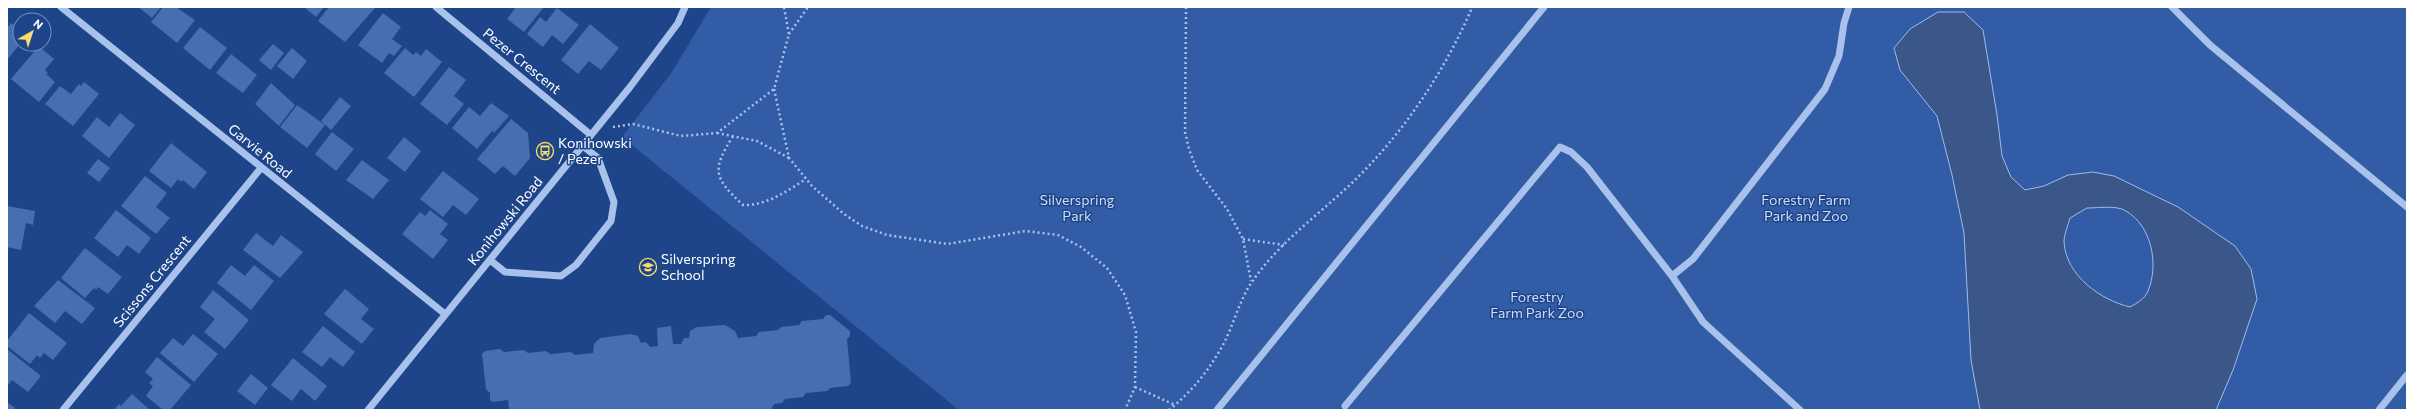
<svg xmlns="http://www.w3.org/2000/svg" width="2414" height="417" font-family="Commissioner,sans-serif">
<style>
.green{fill:#325da6}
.water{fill:#3b5789;stroke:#9dbced;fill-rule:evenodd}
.building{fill:#476eb1}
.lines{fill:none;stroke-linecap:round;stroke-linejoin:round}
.path{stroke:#a9c2eb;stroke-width:2.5;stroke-dasharray:2 3;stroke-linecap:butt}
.minor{stroke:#a9c2eb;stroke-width:7}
.labels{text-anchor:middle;stroke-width:3;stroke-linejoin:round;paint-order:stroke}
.street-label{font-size:14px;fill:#fff;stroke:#1e4589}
.poi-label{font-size:14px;fill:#fff;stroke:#1e4589;text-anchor:start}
.park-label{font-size:14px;fill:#cedef8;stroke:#1e4589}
</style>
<rect width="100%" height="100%" fill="#1e4589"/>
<!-- green -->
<path class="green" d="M711 7H2407V406L2403 410H959L622 137 672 72Z"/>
<!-- water -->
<path class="water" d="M1938 12H1964L1983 30 1997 115 2002 156 2011 177 2025 190 2044 186 2068 175 2093 172 2114 176 2178 207 2235 246 2251 269 2257 299 2233 370 2216 410H1980L1971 360 1964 233 1952 175 1937 116 1900 70 1894 48 1910 29ZM2087 208C2098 208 2117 205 2126 211 2152 226 2159 265 2148 291 2145 299 2137 303 2130 307 2101 300 2066 276 2064 242 2064 235 2068 225 2070 218Z"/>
<!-- building -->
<path class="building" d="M138 7H161L152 18Z
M163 7H176L195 20 177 43 151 22Z
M304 7H324L316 17Z
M329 7H374L375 8 345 42 318 21Z
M516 7H544L524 32 507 19Z
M557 8 579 25 563 44 552 35 543 47 527 34 540 17 546 22Z
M383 13 401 27 392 39 402 46 394 56 389 53 382 63 358 45Z
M11 23 20 30V44L7 60V28Z
M590 24 619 48 601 70 589 61 578 74 561 60Z
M200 27 227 48 210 70 183 48Z
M273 44 284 53 271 70 259 60Z
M39 46 54 59 45 70 48 73 46 74 55 82 39 102 11 79Z
M292 48 307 61 293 79 277 66Z
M405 48 413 55 416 52 421 56 426 49 442 62 414 97 384 73Z
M231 54 257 75 243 93 216 73Z
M449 67 466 80 454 96 464 104 447 125 420 104Z
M84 82 99 94 73 126 45 104 60 86 71 94 79 84 81 86Z
M271 83 295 105 279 126 255 104Z
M340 97 351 106 331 130 321 121Z
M491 103 509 116 494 133 492 131 477 149 452 128 469 107 480 116Z
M297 105 325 125 307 148 280 127Z
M120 113 135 125 109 158 82 136 97 117 109 127Z
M511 119 528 133 530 158 515 176 503 166 495 174 477 159Z
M332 132 354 149 336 171 315 154Z
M404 137 421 151 405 172 387 158Z
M171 143 207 172 194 189 183 180 181 182 178 179 171 188 149 171Z
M98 159 110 168 99 182 87 173Z
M362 160 389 180 373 199 346 180Z
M443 171 479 199 466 215 453 205 443 217 420 199Z
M145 176 167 193 156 207 170 218 156 234 121 206Z
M7 206 35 211 33 225 26 223 21 250 7 247Z
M116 210 151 238 139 254 127 245 118 257 94 238Z
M430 210 448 224 440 234 448 240 433 259 402 234 420 212 425 216Z
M256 233 273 246 281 235 303 252 280 278 243 250Z
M85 248 122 277 108 294 98 287 96 290 94 288 85 298 61 278Z
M231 265 245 276 254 265 274 281 251 310 217 283Z
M58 280 95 308 82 324 65 311 55 323 34 306Z
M345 289 369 309 361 319 374 329 362 344 324 314Z
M213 290 249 320 225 349 204 332 215 319 200 307Z
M29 313 67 343 53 360 44 353 40 358 37 355 30 364 7 346V341Z
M826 315H830L850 331V336L847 339 851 383 848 386 830 388 827 391 806 393 803 397 785 399 782 403 774 404 771 410H509L508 400 493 402 490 400V393L486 389 482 354 485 351 500 349 504 352 524 350 528 353 546 351 550 354 571 352 575 355 593 353 594 344 600 338 630 334 638 336 641 343 646 342 650 347 658 346 657 328 671 326 673 344H681L684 338H689L690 331 697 327 725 325 735 331 738 338 756 336 759 332 778 330 781 327 799 325 802 321 823 319Z
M323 326 355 352 343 367 330 357 322 367 302 352Z
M193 334 218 354 194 382 160 353 173 338 183 346Z
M7 349 41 376 28 392 12 380 7 386Z
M157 357 191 385 170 410H163L146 396 153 386 149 383 153 379 145 372Z
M293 358 327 386 315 401 301 389 292 401 271 385Z
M251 374 268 388 255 405 237 391Z
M132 394 150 410H114L119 404 121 406Z
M7 402 15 408 14 410H7Z"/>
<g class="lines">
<!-- path -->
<path class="path" d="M1186 7 1185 132 1189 149 1197 170 1227 209 1243 239 1251 281
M789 34 808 7
M774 89 789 158 812 186 844 214 862 226 887 235 947 244 1026 231 1058 235 1081 247 1107 268 1125 295 1136 332 1135 387 1125 410
M613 127 633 124 681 136 717 133 774 89 789 34 784 7
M717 133 757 141 789 158
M733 136C712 170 713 177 743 205 766 206 787 191 806 179
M1243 239 1284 245
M1135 387 1175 405
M1169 410C1190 393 1207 373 1220 350 1233 329 1238 302 1252 282 1279 242 1321 213 1355 180 1404 132 1444 72 1471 10L1470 7"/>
<!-- minor -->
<path class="minor" d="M61 7 445 314
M436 7 591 135
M2172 7 2210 45 2407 207
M490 260 505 272 561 276 576 265 611 221 614 202 598 158 583 146
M1672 276 1703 322 1800 410
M1345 406 1560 147 1571 152 1587 167 1672 276 1693 259 1825 89 1839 56 1844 23 1849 7
M63 410 261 168
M368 410 630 87 678 23 685 7
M1217 410 1544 7
M2379 410 2407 375"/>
</g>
<!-- icons -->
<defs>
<g id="bus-ring" transform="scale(0.9)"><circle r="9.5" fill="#1e4589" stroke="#fadb69" stroke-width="1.5"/><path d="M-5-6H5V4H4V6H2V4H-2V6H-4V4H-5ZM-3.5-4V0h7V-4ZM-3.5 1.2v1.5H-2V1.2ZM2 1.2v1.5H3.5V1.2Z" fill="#fadb69"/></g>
<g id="school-ring" transform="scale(0.9)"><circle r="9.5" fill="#1e4589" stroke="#fadb69" stroke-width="1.5"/><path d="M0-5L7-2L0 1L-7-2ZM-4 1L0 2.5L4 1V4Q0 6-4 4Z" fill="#fadb69"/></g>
</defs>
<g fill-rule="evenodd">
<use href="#bus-ring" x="545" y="151"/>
<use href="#school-ring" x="648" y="267"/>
</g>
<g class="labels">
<!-- street labels -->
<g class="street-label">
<text transform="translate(522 61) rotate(39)" y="5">Pezer Crescent</text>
<text transform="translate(260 151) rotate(39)" y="5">Garvie Road</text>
<text transform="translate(505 221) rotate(-51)" y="5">Konihowski Road</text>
<text transform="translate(152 281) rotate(-51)" y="5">Scissons Crescent</text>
</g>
<!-- poi labels -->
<g class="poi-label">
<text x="558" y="148">Konihowski<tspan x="558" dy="16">/ Pezer</tspan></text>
<text x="661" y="264">Silverspring<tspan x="661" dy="16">School</tspan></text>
</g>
<!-- park labels -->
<g class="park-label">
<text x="1077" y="205">Silverspring<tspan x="1077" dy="16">Park</tspan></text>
<text x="1806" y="205">Forestry Farm<tspan x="1806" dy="16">Park and Zoo</tspan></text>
<text x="1537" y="302">Forestry<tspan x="1537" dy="16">Farm Park Zoo</tspan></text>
</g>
</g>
<!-- border -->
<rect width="2414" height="417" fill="none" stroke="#ffffff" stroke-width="16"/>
<!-- north arrow -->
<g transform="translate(32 32) rotate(39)"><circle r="19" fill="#1e4589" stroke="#788fb8"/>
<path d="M0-3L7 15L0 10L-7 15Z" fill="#fadb69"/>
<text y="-6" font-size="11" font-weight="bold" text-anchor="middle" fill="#ffffff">N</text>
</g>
</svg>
